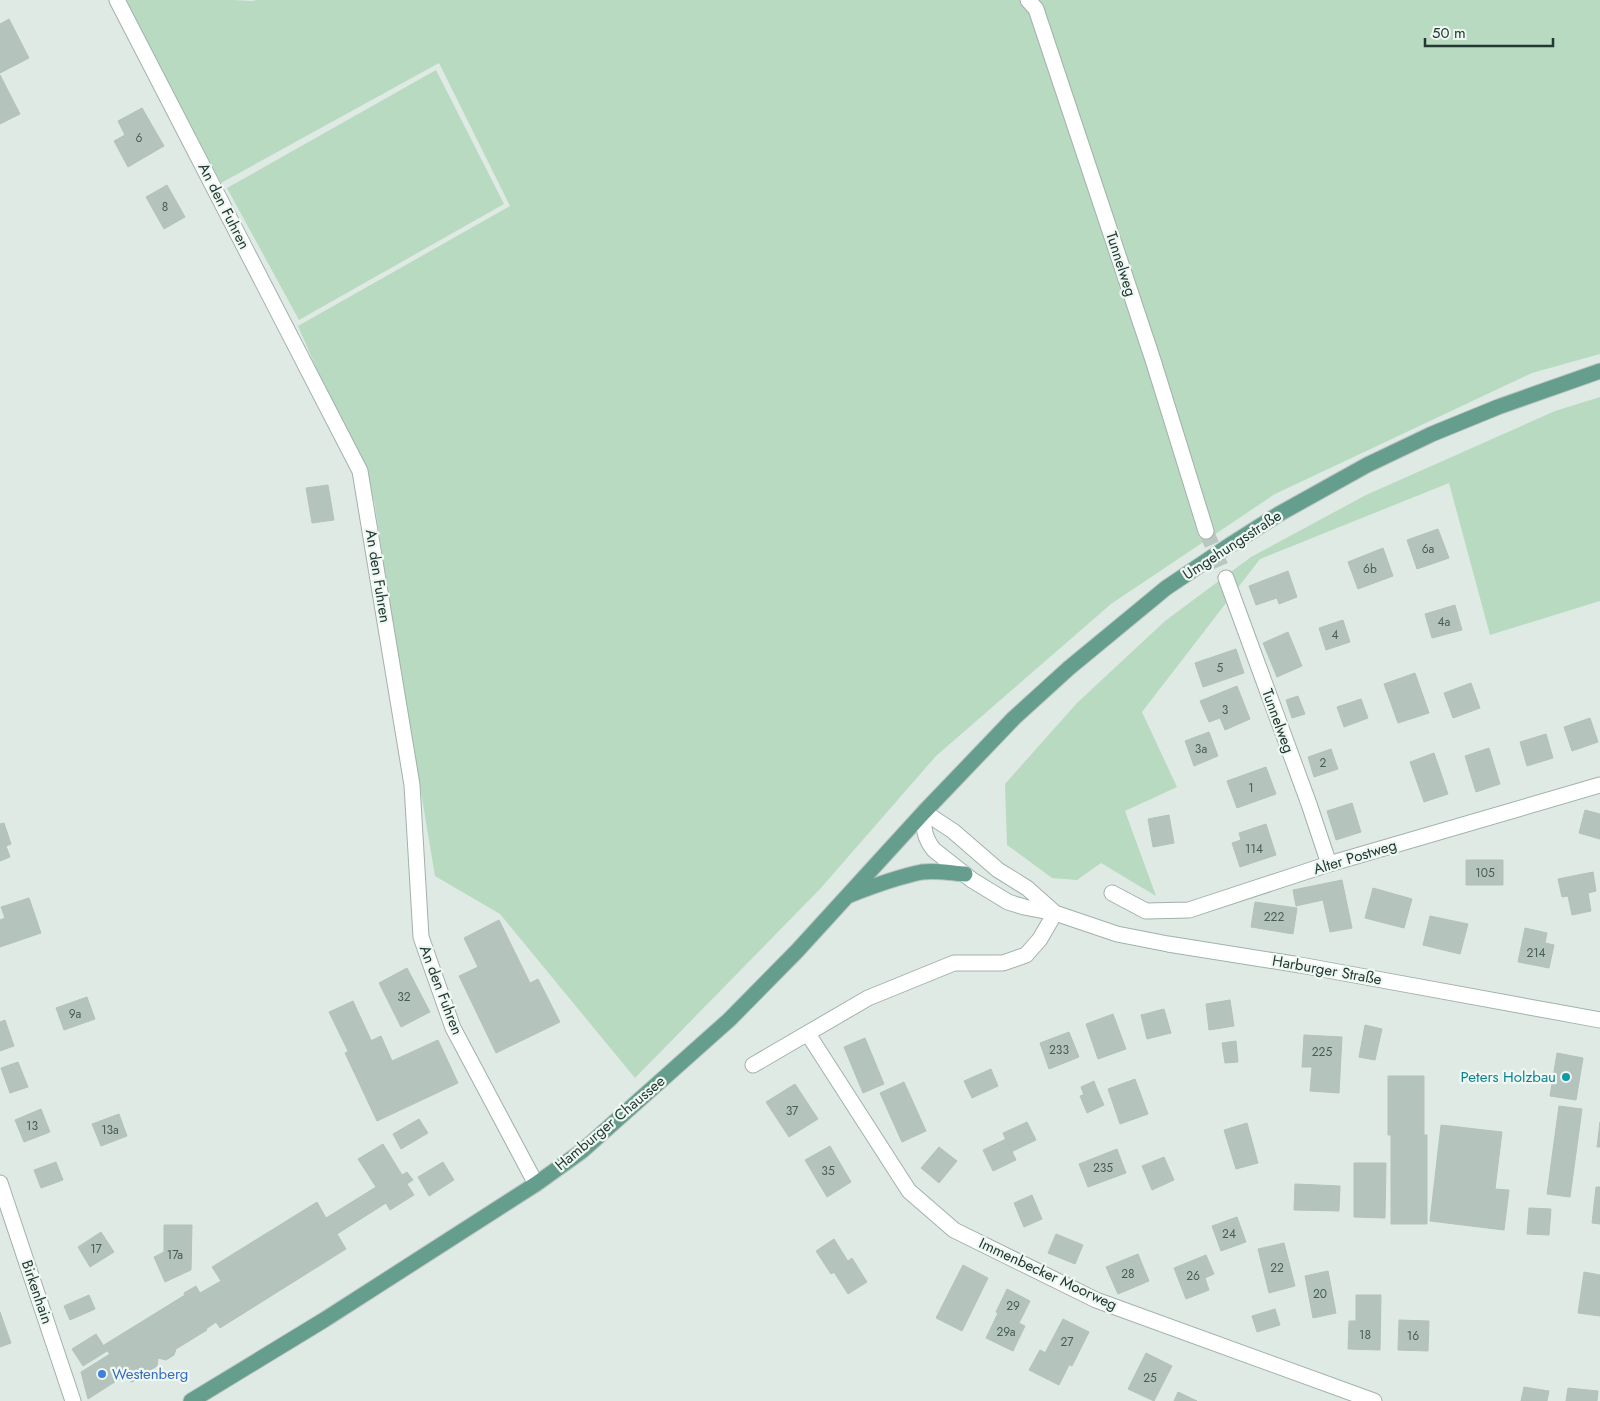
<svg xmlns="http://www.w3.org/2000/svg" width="1600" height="1401" font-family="Jost,sans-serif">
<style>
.green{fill:#b8dac0}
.building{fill:#b4c4bd;stroke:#b2c3bb}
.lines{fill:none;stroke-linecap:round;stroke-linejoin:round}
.minor-tunnel{stroke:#b9c7c1;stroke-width:15;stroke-dasharray:15 8;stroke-linecap:butt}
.minor-casing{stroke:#a2b1ac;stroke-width:17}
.major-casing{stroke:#bcc4c2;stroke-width:17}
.minor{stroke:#fff;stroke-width:15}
.major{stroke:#659e8d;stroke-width:15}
.culture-dot{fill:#0f9aa8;stroke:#eff7f3;stroke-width:2}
.shop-dot{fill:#3f7fe0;stroke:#eff7f3;stroke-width:2}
.labels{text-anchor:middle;stroke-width:4.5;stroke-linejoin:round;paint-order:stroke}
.number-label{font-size:12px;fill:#465c55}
.street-label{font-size:15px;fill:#213932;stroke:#eff7f3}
.culture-label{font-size:15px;fill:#0d838f;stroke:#eff7f3;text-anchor:end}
.shop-label{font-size:15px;fill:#366cbe;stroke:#eff7f3;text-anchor:start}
</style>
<rect width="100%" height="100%" fill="#dfeae5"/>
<!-- green -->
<path class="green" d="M124 0H232L251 1 258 0H1600V354L1532 373 1275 494 1111 604 936 756 820 889 635 1078 500 914 435 876 395 637 374 500 298 326 510 206 439 63 221 183Z
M436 70 504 204 299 320 227 188Z
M1600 397V601L1490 635 1449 483 1260 559 1142 712 1177 787 1125 811 1156 896 1101 863 1077 880 1052 878 1007 845 1005 784 1077 703 1165 621 1251 557 1366 495 1555 411Z"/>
<!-- building -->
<path class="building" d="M9 19 29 58 0 73V24Z
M0 75 20 114 0 124Z
M142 108 164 146 128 167 114 141 125 135 118 121Z
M167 185 185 217 164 229 146 197Z
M328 485 334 520 312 523 306 488Z
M1438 529 1449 558 1417 569 1407 540Z
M1383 548 1393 576 1358 589 1348 562Z
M1288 571 1297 597 1279 604 1277 598 1256 605 1249 586Z
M1455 605 1462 630 1432 638 1425 614Z
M1343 620 1350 642 1326 650 1319 628Z
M1288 632 1302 666 1277 677 1263 643Z
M1236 649 1244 673 1203 687 1195 663Z
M1415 673 1429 713 1398 723 1384 684Z
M1471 683 1480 708 1453 718 1444 693Z
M1237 686 1250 719 1225 730 1220 718 1209 722 1200 701Z
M1298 696 1305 714 1292 718 1286 700Z
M1361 699 1368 718 1344 727 1337 707Z
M1590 718 1598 742 1572 751 1564 727Z
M1209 732 1218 756 1194 766 1185 741Z
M1546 734 1553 758 1527 766 1520 742Z
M1489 748 1500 784 1476 792 1465 756Z
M1331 749 1338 769 1314 777 1308 757Z
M1434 753 1448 794 1424 802 1410 762Z
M1266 767 1276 794 1237 808 1227 781Z
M1352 803 1361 832 1336 840 1327 811Z
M1585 810 1600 814V839L1579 833Z
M1169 815 1174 843 1153 847 1148 819Z
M4 823 11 844 6 846 10 857 0 861V824Z
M1266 824 1276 855 1240 867 1232 843 1241 840 1239 833Z
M1466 860H1503V885H1466Z
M1593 872 1596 891 1588 893 1591 911 1572 915 1568 896 1562 897 1558 879Z
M1342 880 1352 928 1330 932 1323 900 1296 906 1293 890Z
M1373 888 1412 899 1404 928 1365 918Z
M29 898 41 933 0 947V920L5 918 1 907Z
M1255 902 1297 908 1293 934 1251 927Z
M1430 916 1468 924 1460 954 1423 945Z
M499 920 530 983 538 979 560 1022 496 1053 459 976 478 967 464 938Z
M1525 928 1547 933 1545 943 1554 945 1549 968 1518 962Z
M407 968 430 1012 401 1027 379 983Z
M87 997 95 1019 64 1030 56 1008Z
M1230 1000 1234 1026 1209 1030 1206 1004Z
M353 1001 371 1040 348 1051 329 1012Z
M1164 1009 1171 1033 1147 1039 1141 1015Z
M1113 1014 1126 1049 1098 1059 1086 1024Z
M5 1020 14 1046 0 1051V1022Z
M1365 1025 1382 1029 1375 1060 1359 1057Z
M1069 1032 1079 1057 1049 1069 1040 1043Z
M1304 1035 1342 1037 1339 1093 1310 1091 1312 1067H1302Z
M381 1036 392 1061 438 1040 458 1083 377 1121 345 1053Z
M865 1038 884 1084 863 1093 844 1047Z
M1236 1041 1238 1062 1225 1063 1222 1043Z
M1557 1053 1583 1058 1576 1100 1550 1096Z
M18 1062 28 1087 10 1093 1 1068Z
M991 1069 998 1086 972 1098 964 1081Z
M1388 1076H1424V1135H1388Z
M1135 1079 1148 1114 1120 1124 1108 1089Z
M1094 1081 1097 1089 1084 1095 1081 1087Z
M904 1082 926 1131 902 1142 880 1093Z
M795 1084 818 1119 789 1137 766 1102Z
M1097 1089 1104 1105 1087 1113 1080 1096Z
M1559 1106 1582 1109 1570 1197 1547 1194Z
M41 1109 50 1132 24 1142 15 1120Z
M119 1114 127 1136 101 1146 92 1124Z
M419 1119 428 1133 401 1149 393 1134Z
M1027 1122 1036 1140 1011 1152 1003 1133Z
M1600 1122V1147H1597Z
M1247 1123 1258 1163 1236 1169 1224 1130Z
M1441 1125 1502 1132 1495 1189 1509 1190 1504 1230 1430 1221Z
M1391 1135H1427V1224H1391Z
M1006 1139 1016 1160 993 1171 983 1150Z
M383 1144 402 1175 407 1172 413 1180 407 1184 414 1195 390 1210 386 1203 337 1234 346 1249 220 1328 216 1322 206 1329 207 1330 176 1349 174 1355 166 1360 158 1358 157 1366 149 1371 141 1368 140 1377 132 1382 124 1378 104 1345 185 1295 184 1293 196 1286 200 1293 221 1281 212 1267 317 1202 326 1218 376 1187 358 1159Z
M830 1146 851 1182 827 1197 805 1160Z
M939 1147 957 1161 939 1183 921 1168Z
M1117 1149 1126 1173 1088 1187 1079 1164Z
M1164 1157 1174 1180 1152 1190 1142 1166Z
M56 1162 63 1180 41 1188 34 1170Z
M443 1162 454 1180 429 1196 418 1177Z
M1354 1163H1386L1385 1218 1354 1217Z
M1295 1184 1340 1186 1339 1211 1294 1210Z
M1596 1187H1600V1224L1592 1223Z
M1032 1195 1042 1219 1024 1227 1014 1203Z
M1529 1208 1551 1209 1549 1235 1527 1234Z
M1237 1217 1246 1242 1221 1251 1212 1226Z
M164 1225H192L191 1270 165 1282 154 1257 164 1252Z
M101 1232 114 1252 90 1267 78 1247Z
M1056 1234 1083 1245 1075 1264 1048 1253Z
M834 1239 849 1263 831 1274 816 1251Z
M1284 1243 1295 1286 1269 1293 1258 1249Z
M1138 1254 1149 1281 1118 1294 1106 1267Z
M1206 1255 1214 1274 1205 1278 1209 1290 1186 1299 1174 1268Z
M852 1258 867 1282 848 1294 834 1272 849 1263 848 1261Z
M963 1265 988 1278 962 1331 936 1318Z
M1328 1271 1336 1313 1313 1318 1305 1276Z
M1584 1272 1600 1275V1316L1578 1313Z
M1007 1289 1030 1301 1019 1323 996 1312Z
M89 1295 95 1309 70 1320 64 1306Z
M1356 1295H1381L1380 1350 1348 1349 1349 1321H1356Z
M1275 1309 1280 1325 1257 1332 1252 1316Z
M0 1312 11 1343 0 1347Z
M998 1313 1025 1326 1013 1351 986 1338Z
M1063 1319 1089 1332 1072 1366 1045 1353Z
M1399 1320 1429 1321 1428 1351 1398 1350Z
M96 1334 107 1351 83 1366 72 1349Z
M1040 1350 1069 1365 1059 1385 1029 1370Z
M1146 1353 1172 1366 1154 1401 1128 1389Z
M110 1354 124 1376 88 1399 81 1372Z
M1524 1387 1549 1391 1547 1401H1521Z
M1568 1388 1598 1391 1597 1401H1566Z
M1178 1392 1197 1401H1174Z"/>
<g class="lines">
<!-- minor-tunnel -->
<path class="minor-tunnel" d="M1206 531 1226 578"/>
<!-- minor casing -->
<g class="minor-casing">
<path id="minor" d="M117 0 360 471 412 785 421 937 453 1028 536 1184
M1028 0 1036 9 1153 360 1206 531
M1226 578 1309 804 1329 864
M924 812C923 827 924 838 934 850L972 880 1008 902 1024 907 1055 913 1117 934 1168 944 1300 965 1600 1020
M924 812 953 831 998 870 1027 888 1054 912
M1112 893 1146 911 1189 910 1329 864 1600 785
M808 1034 909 1191 954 1230 1096 1300 1374 1401
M753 1065 868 998 954 963H1003L1026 955 1040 939 1055 913
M0 1183 73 1401"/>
</g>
<!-- major casing -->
<g class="major-casing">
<path id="major" d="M850 895C873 886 897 877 922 872 936 870 951 873 965 874
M191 1401 324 1320 536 1184 582 1151 729 1020 797 951 924 812 1014 718 1069 668 1166 588 1230 545 1279 514 1367 465 1432 434 1498 407 1600 371"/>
</g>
<!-- minor -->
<use href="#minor" class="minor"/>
<!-- major -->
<use href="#major" class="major"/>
</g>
<!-- markers -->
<circle class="culture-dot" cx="1566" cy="1077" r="5"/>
<circle class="shop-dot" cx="102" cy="1374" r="5"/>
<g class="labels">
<!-- number labels -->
<g class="number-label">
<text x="139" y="142">6</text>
<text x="165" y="211">8</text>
<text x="1428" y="553">6a</text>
<text x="1370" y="573">6b</text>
<text x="1444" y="626">4a</text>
<text x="1335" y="639">4</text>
<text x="1220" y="672">5</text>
<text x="1225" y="714">3</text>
<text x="1201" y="753">3a</text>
<text x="1323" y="767">2</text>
<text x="1251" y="792">1</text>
<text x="1254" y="853">114</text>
<text x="1485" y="877">105</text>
<text x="1274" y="921">222</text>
<text x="1536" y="957">214</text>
<text x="404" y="1001">32</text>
<text x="75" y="1018">9a</text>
<text x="1059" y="1054">233</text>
<text x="1322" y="1056">225</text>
<text x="792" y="1115">37</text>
<text x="32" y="1130">13</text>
<text x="110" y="1134">13a</text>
<text x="1103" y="1172">235</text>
<text x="828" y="1175">35</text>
<text x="1229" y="1238">24</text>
<text x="96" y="1253">17</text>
<text x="175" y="1259">17a</text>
<text x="1277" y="1272">22</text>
<text x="1128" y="1278">28</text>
<text x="1193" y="1280">26</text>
<text x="1320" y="1298">20</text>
<text x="1013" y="1310">29</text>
<text x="1006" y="1336">29a</text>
<text x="1365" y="1339">18</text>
<text x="1413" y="1340">16</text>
<text x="1067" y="1346">27</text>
<text x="1150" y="1382">25</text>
</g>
<!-- street labels -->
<g class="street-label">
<text transform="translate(224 206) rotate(63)" y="5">An den Fuhren</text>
<text transform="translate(1121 264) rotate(72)" y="5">Tunnelweg</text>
<text transform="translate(1232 545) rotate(-33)" y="5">Umgehungsstraße</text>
<text transform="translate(378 576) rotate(81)" y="5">An den Fuhren</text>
<text transform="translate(1278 721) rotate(70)" y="5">Tunnelweg</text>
<text transform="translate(1355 857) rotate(-17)" y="5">Alter Postweg</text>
<text transform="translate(1327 970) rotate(10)" y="5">Harburger Straße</text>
<text transform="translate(441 990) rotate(69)" y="5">An den Fuhren</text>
<text transform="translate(610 1123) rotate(-40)" y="5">Hamburger Chaussee</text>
<text transform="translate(1048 1274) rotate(25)" y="5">Immenbecker Moorweg</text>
<text transform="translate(37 1292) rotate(71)" y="5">Birkenhain</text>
</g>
<!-- culture labels -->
<g class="culture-label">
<text x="1556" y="1082">Peters Holzbau</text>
</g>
<!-- shop labels -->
<g class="shop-label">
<text x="112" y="1379">Westenberg</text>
</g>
</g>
<!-- scale -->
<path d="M1425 38v8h128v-8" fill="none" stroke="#213932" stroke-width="2.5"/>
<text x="1432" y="38" font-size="15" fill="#213932" stroke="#eff7f3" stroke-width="4" paint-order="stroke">50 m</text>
</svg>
